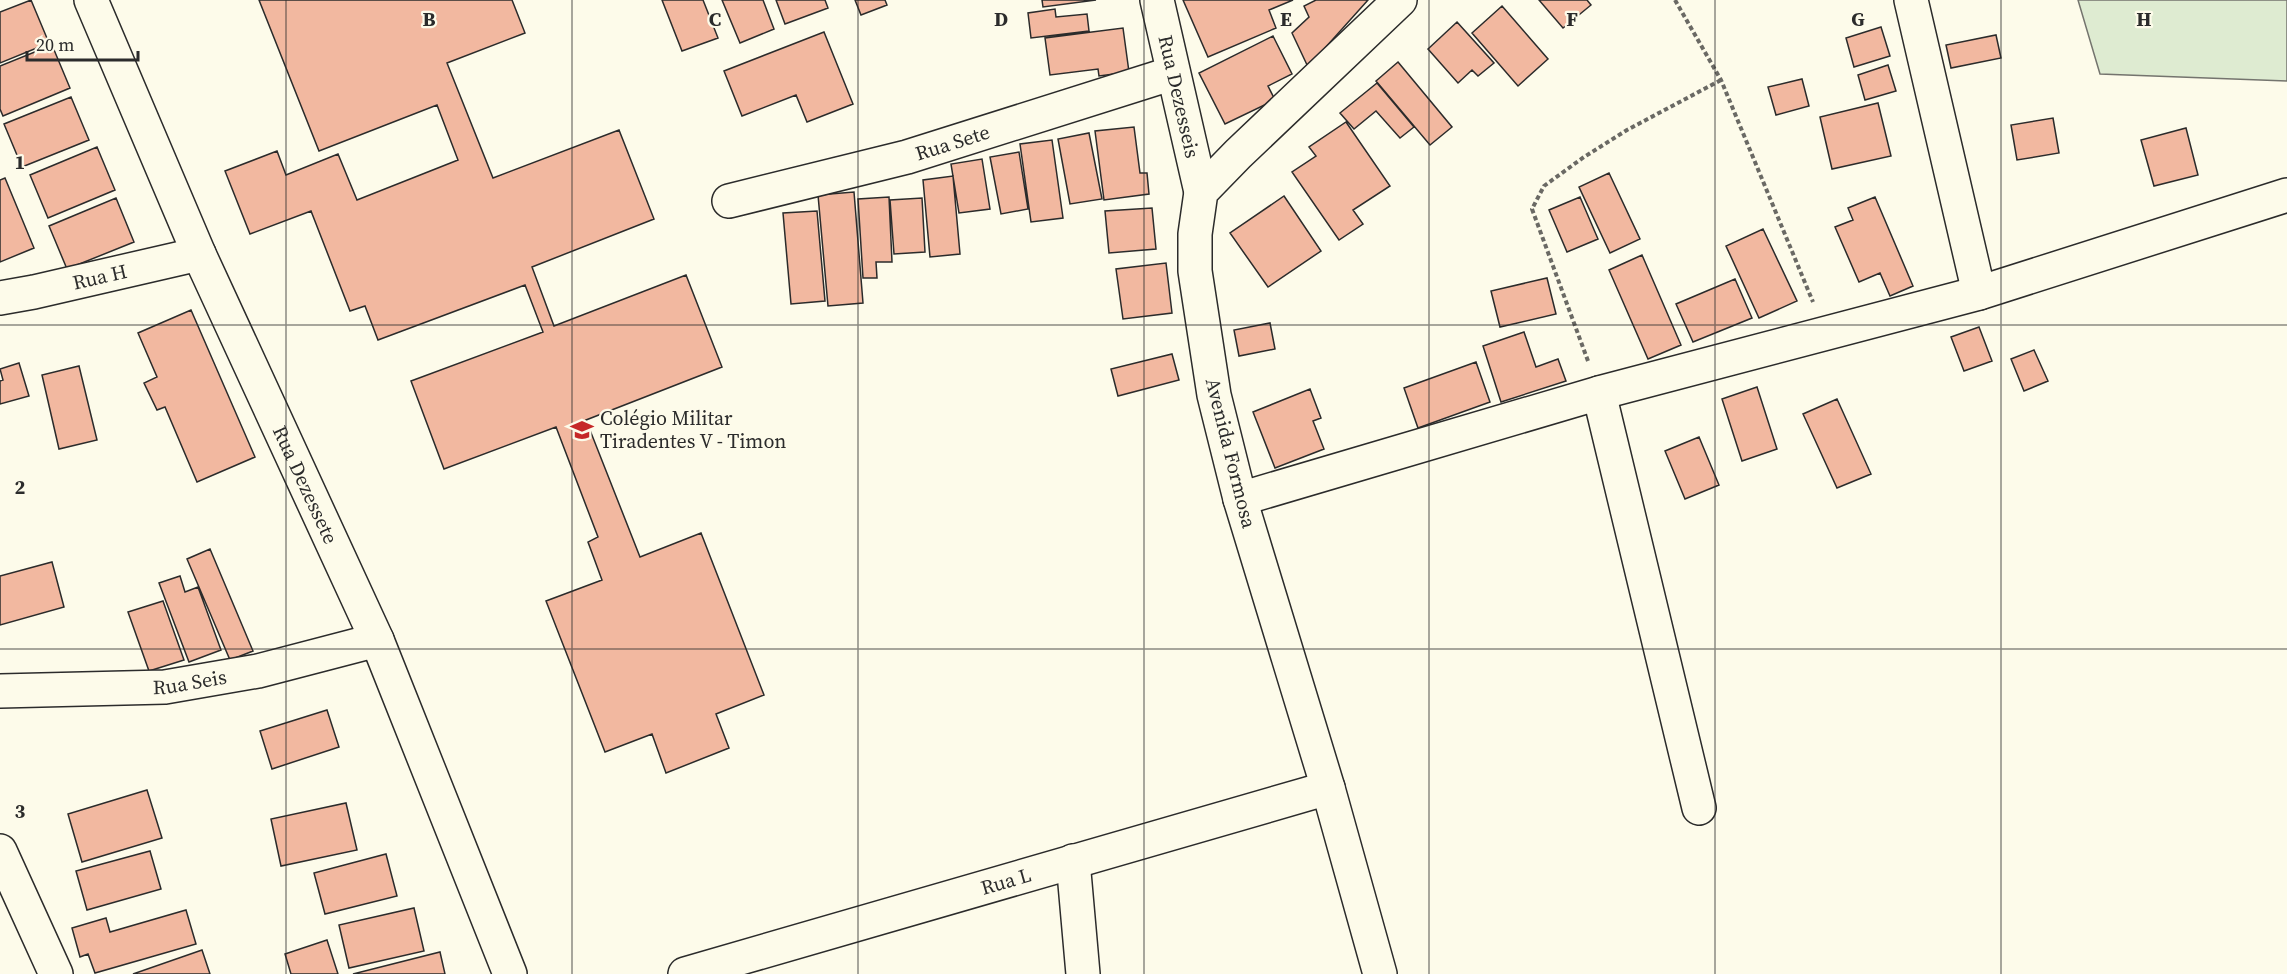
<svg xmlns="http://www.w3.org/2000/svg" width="2287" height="974" font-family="'Source Serif 4',serif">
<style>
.green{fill:#deebd1;stroke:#74746e;stroke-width:1.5}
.building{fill:#f2b8a0;stroke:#2b2b2b;stroke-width:1.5}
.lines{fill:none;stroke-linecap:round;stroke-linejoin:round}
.street-casing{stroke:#2b2b2b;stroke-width:36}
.secondary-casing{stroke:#2b2b2b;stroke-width:36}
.path{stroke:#6a6964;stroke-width:4;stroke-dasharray:4.5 3;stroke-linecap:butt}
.street{stroke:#fdfbea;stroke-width:33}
.secondary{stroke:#fdfbea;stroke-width:33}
.grid{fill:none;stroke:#2b2b2b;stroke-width:1.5;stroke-opacity:0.55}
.labels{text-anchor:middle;stroke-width:4.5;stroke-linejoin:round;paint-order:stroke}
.street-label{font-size:20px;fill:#2b2b2b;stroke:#fdfbea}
.poi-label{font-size:20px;fill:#2b2b2b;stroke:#fdfbea;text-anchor:start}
.grid-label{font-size:20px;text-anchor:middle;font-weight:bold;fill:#2b2b2b;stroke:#fdfbea;stroke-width:4.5;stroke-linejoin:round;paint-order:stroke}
</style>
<rect width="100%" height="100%" fill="#fdfbea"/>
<!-- green -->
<path class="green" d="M2078 0H2287V81L2100 74Z"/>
<!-- building -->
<path class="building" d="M31 0 49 43 0 63V12Z
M259 0H512L525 33 447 63 493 178 619 130 654 219 532 267 554 326 686 275 722 367 586 420 640 557 701 533 764 695 716 714 729 748 666 773 652 734 605 752 546 601 602 580 588 542 598 537 556 427 444 469 411 381 543 332 525 285 378 340 365 306 350 311 311 211 250 234 225 171 277 151 286 175 338 154 357 200 458 160 437 105 319 151Z
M662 0H703L718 38 682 51Z
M722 0H763L774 29 740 43Z
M776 0H825L828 8 785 24Z
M855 0H885L887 5 861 15Z
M1042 0H1096L1043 7Z
M1183 0H1293L1269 10 1276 28 1208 57Z
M1368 0 1308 67 1292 33 1309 17 1304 6 1316 0Z
M1539 0H1587L1591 5 1563 28Z
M1502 6 1548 59 1518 86 1472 33Z
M1055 9 1056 17 1087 14 1089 31 1031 38 1028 13Z
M1457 22 1494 63 1478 76 1472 70 1458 83 1428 49Z
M1881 27 1890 56 1854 67 1846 38Z
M1123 28 1129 72 1099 76 1098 69 1050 75 1045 38Z
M824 32 853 104 807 122 796 95 742 116 724 71Z
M1996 35 2001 58 1951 68 1946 45Z
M1273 36 1292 74 1268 86 1275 100 1225 124 1199 73Z
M52 45 70 88 3 116 0 109V66Z
M1398 62 1452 127 1430 145 1376 81Z
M1888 65 1896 91 1865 100 1858 75Z
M1802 79 1809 106 1776 115 1768 87Z
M1377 83 1414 127 1400 138 1376 111 1354 129 1340 113Z
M71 97 89 140 22 167 4 124Z
M1878 103 1891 156 1832 169 1820 117Z
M2053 118 2059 153 2017 160 2011 125Z
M1346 122 1390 186 1353 210 1363 224 1339 240 1292 172 1316 156 1309 147Z
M1134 127 1140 173H1147L1149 194 1104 200 1095 131Z
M2186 128 2198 175 2154 186 2141 140Z
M1089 133 1102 199 1070 204 1058 139Z
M1052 140 1063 218 1031 222 1020 144Z
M97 147 115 190 48 218 30 175Z
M1019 152 1028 209 1001 214 990 157Z
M982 159 990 209 959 213 951 164Z
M1609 173 1640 239 1610 253 1579 187Z
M953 176 960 254 930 257 923 180Z
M5 178 34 248 0 262V180Z
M854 192 863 303 828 306 818 195Z
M1284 196 1321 251 1268 287 1230 233Z
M889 197 892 262H876L877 278H863L858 199Z
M1580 197 1598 239 1567 252 1549 210Z
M1875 197 1913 286 1890 296 1880 273 1859 282 1835 227 1853 220 1848 208Z
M116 198 134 242 67 269 49 226Z
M922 198 925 252 894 254 890 200Z
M1152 208 1156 249 1109 253 1105 211Z
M817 211 825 301 791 304 783 213Z
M1763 229 1797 301 1759 318 1726 246Z
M1642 255 1681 345 1648 359 1609 270Z
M1166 263 1172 313 1123 319 1116 269Z
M1547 278 1556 314 1500 327 1491 291Z
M1735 279 1752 318 1693 342 1676 304Z
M191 310 255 457 197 482 165 407 157 410 144 383 157 377 138 333Z
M1270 323 1275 349 1239 356 1234 330Z
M1979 327 1992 361 1964 371 1951 337Z
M1524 332 1536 367 1558 359 1566 381 1501 402 1483 346Z
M2034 350 2048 381 2024 391 2011 359Z
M1172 354 1179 380 1118 396 1111 369Z
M1476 362 1490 402 1418 428 1404 388Z
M19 363 29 396 0 404V381L3 380 0 369Z
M79 366 97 440 59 449 42 375Z
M1757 387 1777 449 1742 461 1722 399Z
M1310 389 1321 418 1313 421 1324 449 1275 468 1253 412Z
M1837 399 1871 474 1837 488 1803 414Z
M1699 437 1719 485 1685 499 1665 451Z
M210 549 253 651 230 660 187 559Z
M52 562 64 607 0 625V576Z
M180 576 185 592 198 587 221 650 189 662 159 583Z
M163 601 184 660 149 671 128 612Z
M327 710 339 747 272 769 260 731Z
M147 790 162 838 82 862 68 814Z
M346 803 357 850 281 866 271 819Z
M150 851 161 889 87 910 76 871Z
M386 854 397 896 325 914 314 873Z
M414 908 424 951 349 968 339 925Z
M186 910 196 944 95 973 88 954 80 957 72 928 106 918 110 932Z
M327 940 338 974H291L285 954Z
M202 950 210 974H133Z
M440 952 445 974H353Z"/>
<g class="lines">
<!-- street casing -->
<g class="street-casing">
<g id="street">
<path id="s1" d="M1157 0 1201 192"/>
<path d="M1911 0 1979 293"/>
<path id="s2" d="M729 201 907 157 1173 73"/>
<path id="s3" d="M0 298 34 292 199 254"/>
<path d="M1599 393 1699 808"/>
<path d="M1240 499 1599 393 1979 293 2287 195"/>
<path id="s4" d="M0 691 165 687 258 671 377 640"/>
<path d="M0 851 56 974"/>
<path d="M1073 861 1083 974"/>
</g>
</g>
<!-- secondary casing -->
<g class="secondary-casing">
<g id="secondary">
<path id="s5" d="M91 0 199 254 377 640 510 974"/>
<path id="s6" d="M685 974 1328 788"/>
<path d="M1380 974 1328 788 1240 499 1214 395 1195 271V234L1201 192 1238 154 1400 0"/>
</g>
</g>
<!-- path -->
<path class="path" d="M1675 0 1721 80 1813 302
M1588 361 1532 209 1544 186 1584 157 1627 130 1721 80"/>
<!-- street -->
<use href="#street" class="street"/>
<!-- secondary -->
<use href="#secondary" class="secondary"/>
</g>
<!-- grid -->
<path class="grid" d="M286 0V974M572 0V974M858 0V974M1144 0V974M1429 0V974M1715 0V974M2001 0V974M0 325H2287M0 649H2287"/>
<!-- icons -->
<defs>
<g id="school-bare" transform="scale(1.8)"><path d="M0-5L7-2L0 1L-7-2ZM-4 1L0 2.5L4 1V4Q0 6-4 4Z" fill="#c62828" stroke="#fdfbea" stroke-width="2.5" paint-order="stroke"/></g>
</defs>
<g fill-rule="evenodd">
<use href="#school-bare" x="582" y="430"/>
</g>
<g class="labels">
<!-- street labels -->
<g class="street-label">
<text dy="7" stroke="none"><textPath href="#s1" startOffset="99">Rua Dezesseis</textPath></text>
<text dy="7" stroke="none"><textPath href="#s2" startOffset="231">Rua Sete</textPath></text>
<text dy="7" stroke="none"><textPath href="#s3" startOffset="102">Rua H</textPath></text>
<text transform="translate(1231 453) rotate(76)" y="7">Avenida Formosa</text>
<text dy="7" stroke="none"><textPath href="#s5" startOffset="530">Rua Dezessete</textPath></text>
<text dy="7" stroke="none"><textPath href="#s4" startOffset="190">Rua Seis</textPath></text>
<text dy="7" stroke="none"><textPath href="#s6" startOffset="334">Rua L</textPath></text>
</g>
<!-- poi labels -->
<g class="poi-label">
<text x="600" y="425">Colégio Militar<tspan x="600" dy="23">Tiradentes V - Timon</tspan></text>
</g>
</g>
<g class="grid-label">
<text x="429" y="26">B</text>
<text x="715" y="26">C</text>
<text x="1001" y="26">D</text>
<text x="1286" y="26">E</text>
<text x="1572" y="26">F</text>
<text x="1858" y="26">G</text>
<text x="2144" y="26">H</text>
<text x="20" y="169">1</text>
<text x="20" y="494">2</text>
<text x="20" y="818">3</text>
</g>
<!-- scale -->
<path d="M27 51v9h111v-9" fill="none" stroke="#2b2b2b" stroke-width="3"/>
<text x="36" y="51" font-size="18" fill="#2b2b2b" stroke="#fdfbea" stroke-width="4.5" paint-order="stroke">20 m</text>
</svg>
